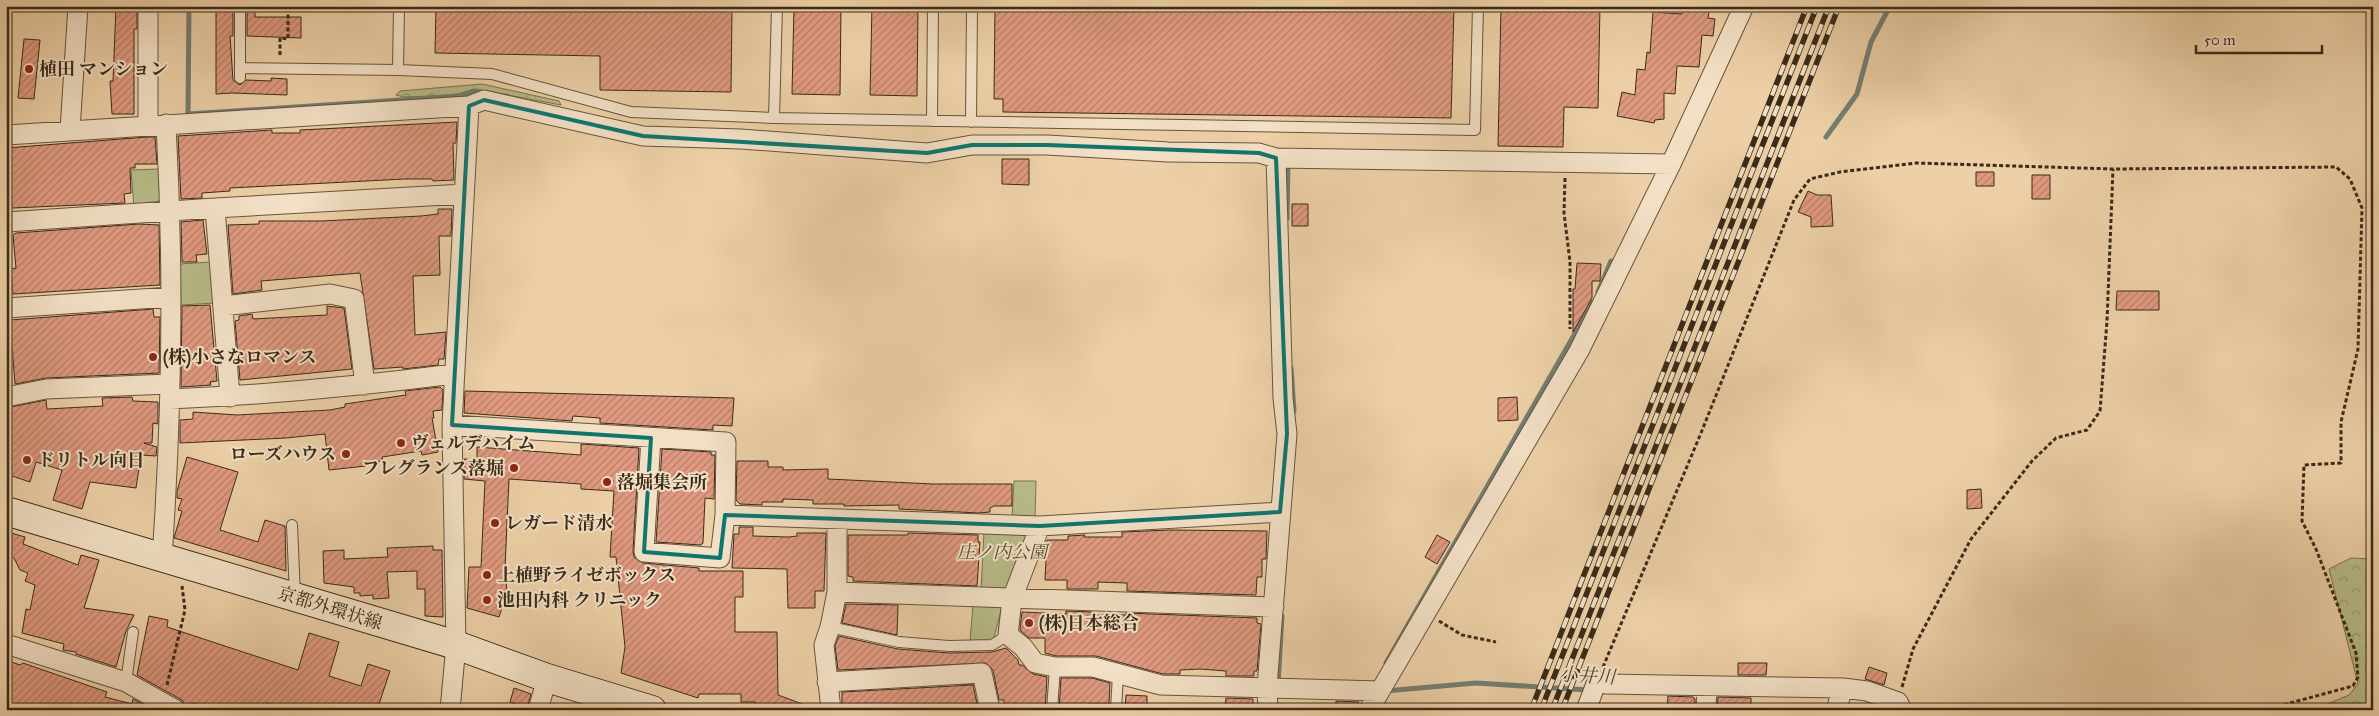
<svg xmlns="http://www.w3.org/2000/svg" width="2379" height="716" font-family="'IM FELL Great Primer','Noto Serif JP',serif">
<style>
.green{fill:#b7bb88;stroke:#787350}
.forest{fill:url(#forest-crowns);stroke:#787350}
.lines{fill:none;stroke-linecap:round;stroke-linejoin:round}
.stream{stroke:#747e73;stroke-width:5}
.building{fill:url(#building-hatch);stroke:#392b19}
.service-casing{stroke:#66543c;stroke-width:12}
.minor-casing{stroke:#66543c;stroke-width:21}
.secondary-casing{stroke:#392b19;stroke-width:30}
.path{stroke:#392b19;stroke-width:3;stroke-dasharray:4 2.5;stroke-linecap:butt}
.service{stroke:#f3e0c6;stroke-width:10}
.minor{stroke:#f3e0c6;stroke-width:19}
.secondary{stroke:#f3e0c6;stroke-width:28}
.rail-casing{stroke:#392b19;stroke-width:5.5}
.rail{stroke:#f3e0c6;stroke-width:4;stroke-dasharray:11;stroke-linecap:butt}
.marked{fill:none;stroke:#0f766e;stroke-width:4;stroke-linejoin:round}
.poi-dot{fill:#8f2418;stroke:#f3e0c6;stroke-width:2}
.labels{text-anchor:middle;stroke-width:4;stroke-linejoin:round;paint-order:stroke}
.poi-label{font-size:18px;font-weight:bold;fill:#392b19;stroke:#f3e0c6;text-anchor:start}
.park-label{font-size:18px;font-style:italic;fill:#52482f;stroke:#f3e0c6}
.street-label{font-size:18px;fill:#392b19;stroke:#f3e0c6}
.water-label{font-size:19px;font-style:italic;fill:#4d4737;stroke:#f3e0c6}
</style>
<defs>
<pattern id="forest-crowns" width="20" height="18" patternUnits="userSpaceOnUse" patternTransform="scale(1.25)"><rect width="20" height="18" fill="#b7bb88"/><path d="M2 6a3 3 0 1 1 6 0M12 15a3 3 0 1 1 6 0" fill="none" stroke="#96986e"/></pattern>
<pattern id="building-hatch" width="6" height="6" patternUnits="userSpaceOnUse" patternTransform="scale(1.25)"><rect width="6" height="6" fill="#e19a81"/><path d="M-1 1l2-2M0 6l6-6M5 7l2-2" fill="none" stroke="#b77e69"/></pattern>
</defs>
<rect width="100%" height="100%" fill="#edd0a7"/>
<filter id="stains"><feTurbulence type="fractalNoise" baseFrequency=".004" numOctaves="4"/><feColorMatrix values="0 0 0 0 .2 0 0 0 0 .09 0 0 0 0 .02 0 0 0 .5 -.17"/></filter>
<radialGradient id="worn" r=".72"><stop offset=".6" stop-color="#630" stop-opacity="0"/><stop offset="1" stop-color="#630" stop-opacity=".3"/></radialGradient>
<!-- green -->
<path class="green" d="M159 169 160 199 153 207 134 208 131 170Z
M211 262 215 303 181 305 180 264Z
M1014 481H1036L1035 519H1012Z
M984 532 1030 534 1010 583 1002 591H981Z
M973 605 1002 606 993 642H970Z"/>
<!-- forest -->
<path class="forest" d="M482 84 559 101 561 105 476 89 457 94 435 96 404 97 396 95 400 91Z
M2351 558 2373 559V710H2323V706L2349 695 2358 684 2329 569Z"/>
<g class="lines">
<!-- stream -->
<path class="stream" d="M189 6 188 114 460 96 473 91 485 93
M1826 137 1857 94 1871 42 1890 6
M1287 219 1288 163
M1598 292 1611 261
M1291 368 1294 411
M1386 663 1593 302
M1278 685 1282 616
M1385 691 1476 683 1588 690"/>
</g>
<!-- building -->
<path class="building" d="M116 6H137V29H134V114H112L110 81H113Z
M436 6H732L731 92 600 90V56L435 53Z
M794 6H841L840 95 792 94Z
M872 6H918L917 96 870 95Z
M995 6H1454L1451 118 1003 112V99H994Z
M1501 6H1600L1598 108 1564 107 1563 147 1498 146Z
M1683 6H1710L1708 18 1715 19 1713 36 1702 35 1699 67 1677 66 1675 94 1664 93V119L1655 120 1654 123 1617 116 1622 92 1635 95 1637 69 1645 70 1647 52 1650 53 1653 12 1682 14Z
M216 10H233V36H230L233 80 240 85 246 80 271 81V78L287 79V95L232 93 216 94Z
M247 11H255V17H301V38L247 36Z
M24 39 40 40 34 99 18 98Z
M457 122 456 143H453L454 180 433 181 432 179H405L230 188V191L202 193V198L181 199 178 136 272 130V133H300V130Z
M147 137H155L157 164H135V168H130L131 193 124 194 125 203 12 208 11 199H6V148Z
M1002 159H1029V185L1002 184Z
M1976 172H1994V186H1976Z
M2032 175H2050V199H2032Z
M1808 191 1817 195H1831L1833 226 1811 227V217L1798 212Z
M1292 204H1308V226H1292Z
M438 209H452L451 236H439L440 275 413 276 415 335 446 332 444 359H439L438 365 403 369V367L374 369 360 273 261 281 262 290 233 294 228 225 259 224V221H322L421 216 438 214Z
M203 220 207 254 196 255 197 262H182L181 222Z
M139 224 159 225 160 285 13 294 11 269 16 268 13 235 16 233Z
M1577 263 1601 264 1600 281H1592V298L1573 332V289H1575Z
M2117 291H2159V310H2116Z
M210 305 217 381 210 382 211 385 181 387 182 306Z
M327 306 344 308 352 369 240 380 235 321 239 320V316L252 314 253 319 327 315Z
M153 309 154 317H160L159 373 46 378 15 384 10 320Z
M440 387 443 390 442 410 433 411 434 418H432L438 452 422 455 421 451 382 457 383 461 366 464V466L329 470 325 434 286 438 180 443V420L193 419V412L237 415 330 410 345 407V404L406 395 405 391Z
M465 391 734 398 732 426 713 425V430L600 423V418L573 416 572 421 464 413Z
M132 397 133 401 158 402V424L153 423 152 443H144L157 447 156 456 141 455 136 488 90 482 82 509 53 500 62 470 36 462 30 482 6 474V408L46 400 47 409 103 406 102 398Z
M1517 397 1518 420 1498 421V398Z
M581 444 639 448 633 551 634 557 643 563 699 568V571H743V597H735V632H777L778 695 813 708V710H755V702H741V694H699L698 698 621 673 625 647 616 557H610L614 491 581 489V484L509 479 505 568 507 593 499 617 467 608 469 567H481L485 481 464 479V459L477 460V447L581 455Z
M662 449 711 452V455H715L714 499 705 498 703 543 701 545 656 542Z
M187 457 238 472 220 530 258 542 265 520 285 526 286 571 174 538 182 511 178 510 182 499 177 498V491Z
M737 461H768V467H783V470L828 469V479L933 484H1012V506H994L990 508V512L979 513 899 509V505L844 506V504H813V500L783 499V502H762V505L740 504 736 500Z
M1981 489 1982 508 1967 509V490Z
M739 527H753V536L789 537 797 536V533H826L824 591H815V608H788L787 569 732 568 734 534H739Z
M1170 530 1267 531 1266 559H1262V577H1257L1256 595 1127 591V583L1098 582V589H1067V580H1045L1047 540H1068V536L1085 535 1084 537H1122V532Z
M11 533 25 537 23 544 78 565 81 555 99 560 84 608 134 615 126 631 116 667 76 654V652L63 650 64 644 22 633 26 609 30 610 35 585 25 581 28 573 20 570 14 558 8 556 10 552 6 551Z
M908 533 978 535V542H980L977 586 853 581V577L848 576V535H908Z
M1437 535 1450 542 1437 564 1425 557Z
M433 546V550H442L443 617 425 616V589H417V571L387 572 389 598 373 599V595L360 596V593H354V587L324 583 323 551 344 550V559L388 557 387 548Z
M846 604 898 605 897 635 842 623Z
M1066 611 1092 612V615H1126V613L1257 618V623L1261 624 1257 671H1254V676H1226V671L1200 669 1180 670V674H1163L1096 656H1056L1045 653V638H1029L1020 630 1022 612 1066 614Z
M149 616 168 620 167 627 298 670 309 633 339 642 329 676 361 686 368 664 390 671 377 710H289L267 703 265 710H214L193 703 192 710H187L182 700 137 675Z
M839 636 898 649 949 653 992 652 1006 648 1018 660 1019 665H1022L1033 674 1047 677 1045 710H1004V700H999L993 670 986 663 838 670 835 646Z
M6 660 20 665 23 663 107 692 105 697 132 704 133 699 153 710H6Z
M1738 663H1767L1766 675H1738Z
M1869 667 1887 673 1884 685 1865 679Z
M1061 678H1092L1110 683 1109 704H1088L1087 710H1059Z
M973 685 977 704H972V710H842V692Z
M514 688 531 694 527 708 510 702Z
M1126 695 1147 696V710H1125Z
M1668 696 1693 697 1695 699V710H1667Z
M1718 697 1751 698V710H1717Z
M1226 698 1253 699V710H1225Z
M1336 701 1359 702 1354 710H1336Z"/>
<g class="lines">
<!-- service casing -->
<g class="service-casing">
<path id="service" d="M240 68 398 70 399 6
M398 70 492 74 631 112 774 118 1475 130 1478 6
M240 78V6
M774 118 777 6
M932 121 933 6
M971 122 972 6
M292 525 295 596
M830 627 899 642 949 646 992 645 1008 635
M126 682 133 632
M1052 710 1055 667
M1116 710 1118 674"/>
</g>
<!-- minor casing -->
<g class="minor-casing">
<path id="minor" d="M148 6V125
M70 130 78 6
M6 135 469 106 484 100 643 136 741 139 927 153 972 145H1047L1168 152 1259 153 1276 158 1671 164
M6 222 215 208
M223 306 330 294 354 299 365 385
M6 308 171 297
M6 397 46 389 169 384
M230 397 215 208 464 194
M170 399C265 395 359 386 454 374
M452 425 726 442 725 515 1040 526 1280 512
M651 438 644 552 720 558 725 515
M1040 526 1012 599 1008 635 1023 647 1035 663 1055 667H1093L1161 685 1380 691
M162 558C172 413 174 268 166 124
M837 592 1274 607
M6 644 126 682 176 710
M827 682 982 673 990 710
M450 710 456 645 452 425 469 106
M538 710 547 678
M831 710 824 645 830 627 837 592V519
M1268 710 1267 687 1287 434 1283 398 1276 158
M1369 710 1579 351 1671 164 1744 6
M1586 710 1597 681 1606 684 1843 688 1867 691 1898 702 1902 710
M1706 710 1707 686
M1836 710 1843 688"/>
</g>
<!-- secondary casing -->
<g class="secondary-casing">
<path id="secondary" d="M6 511 456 645 547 678 652 710"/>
</g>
<!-- path -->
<path class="path" d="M280 55V38L288 39V6
M1565 178 1564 213 1570 262V329
M1439 621 1462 635 1496 642
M1603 667 1701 433 1794 200 1810 179 1840 172 1916 163 2113 169 2336 167 2350 179 2362 208 2358 349 2341 422V463L2304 465 2302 521 2316 549 2356 653 2358 677 2353 686 2279 706 2253 710
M167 685 185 610 182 586
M1902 687 1913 649 1971 539 2032 461 2056 438 2087 430 2100 411 2107 321 2113 169"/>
<!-- service -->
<use href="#service" class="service"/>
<!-- minor -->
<use href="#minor" class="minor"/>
<!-- secondary -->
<use href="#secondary" class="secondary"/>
<!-- rail casing -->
<g class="rail-casing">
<path id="rail" d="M1531 710 1807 6
M1541 710 1817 6
M1552 710 1829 6
M1562 710 1839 6"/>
</g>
<!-- rail -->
<use href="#rail" class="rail"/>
</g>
<!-- marked area -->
<path class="marked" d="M484 100 643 136 927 153 972 145H1047L1259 153 1276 158 1287 434 1280 512 1040 526 725 515 720 558 644 552 651 438 452 425 469 106Z"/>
<!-- markers -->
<g class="poi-dot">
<circle cx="29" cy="69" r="5"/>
<circle cx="153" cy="357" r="5"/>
<circle cx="401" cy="443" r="5"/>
<circle cx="346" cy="454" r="5"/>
<circle cx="27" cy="460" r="5"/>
<circle cx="514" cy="468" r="5"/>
<circle cx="607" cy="482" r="5"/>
<circle cx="495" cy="523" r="5"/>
<circle cx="487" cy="575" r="5"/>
<circle cx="487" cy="600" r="5"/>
<circle cx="1029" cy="623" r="5"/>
</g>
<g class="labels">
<!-- poi labels -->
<g class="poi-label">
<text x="39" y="75">植田 マンション</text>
<text x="163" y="363">(株)小さなロマンス</text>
<text x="411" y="449">ヴェルデハイム</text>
<text x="336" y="460" text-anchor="end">ローズハウス</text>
<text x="37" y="466">ドリトル向日</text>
<text x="504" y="474" text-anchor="end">フレグランス落堀</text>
<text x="617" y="488">落堀集会所</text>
<text x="505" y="529">レガード清水</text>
<text x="497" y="581">上植野ライゼボックス</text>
<text x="497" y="606">池田内科 クリニック</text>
<text x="1039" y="629">(株)日本総合</text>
</g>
<!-- park labels -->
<g class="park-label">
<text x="1002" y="558">庄ノ内公園</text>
</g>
<!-- street labels -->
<g class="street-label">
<text transform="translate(330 608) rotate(17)" y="6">京都外環状線</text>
</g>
<!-- water labels -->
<g class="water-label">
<text transform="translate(1587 675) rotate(3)" y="7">小井川</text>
</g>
</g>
<!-- margin -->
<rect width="2379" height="716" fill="none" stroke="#edd0a7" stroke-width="25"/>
<rect x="8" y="8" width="2364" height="701" fill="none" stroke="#392b19" stroke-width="2.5"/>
<rect x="12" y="12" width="2354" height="691" fill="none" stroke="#392b19"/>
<!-- scale -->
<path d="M2196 45v8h126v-8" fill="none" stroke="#392b19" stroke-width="2.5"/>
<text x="2204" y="45" font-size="15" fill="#392b19" stroke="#f3e0c6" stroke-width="4" paint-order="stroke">50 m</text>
<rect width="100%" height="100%" filter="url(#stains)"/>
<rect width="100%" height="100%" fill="url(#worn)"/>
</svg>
